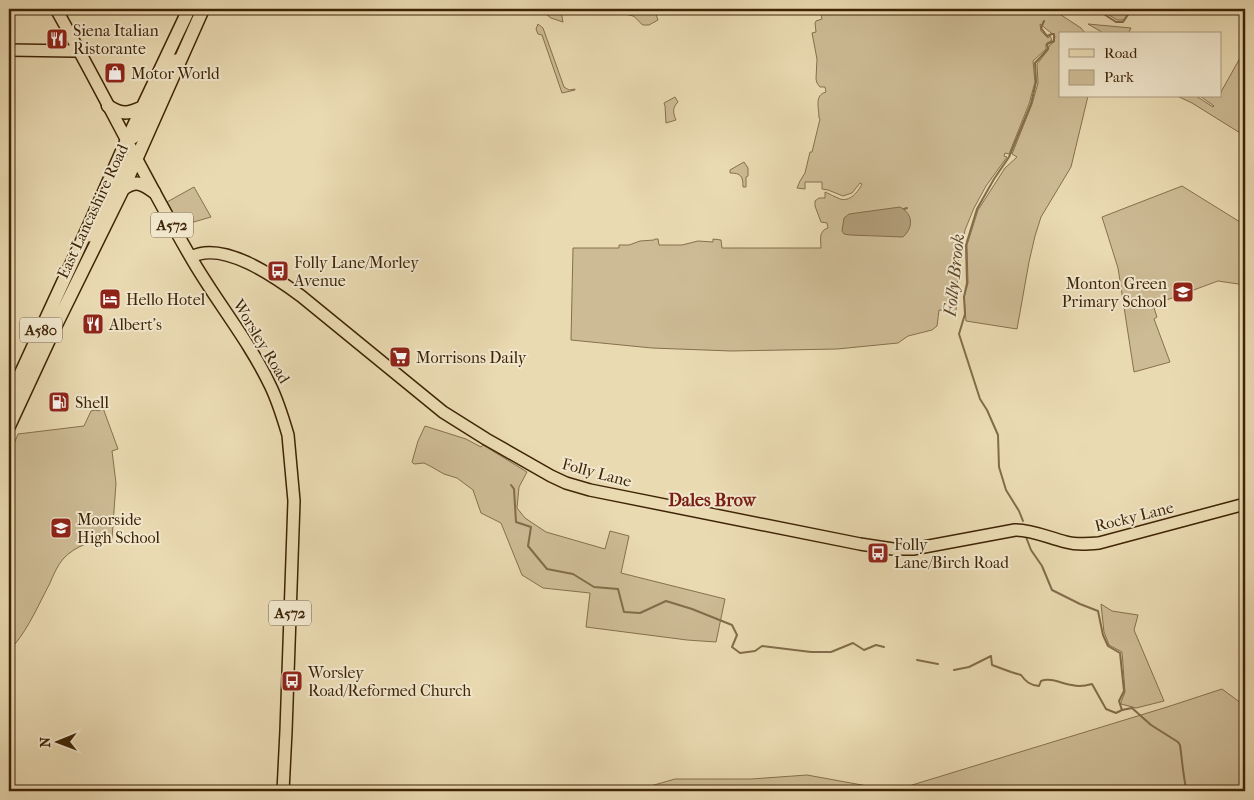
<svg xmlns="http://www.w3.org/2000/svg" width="1254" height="800" font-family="'IM FELL French Canon',serif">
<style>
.green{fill:#cdbb95;stroke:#86704e}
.water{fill:#b09c78;stroke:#826c4a}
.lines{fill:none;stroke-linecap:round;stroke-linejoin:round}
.stream{stroke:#826c4a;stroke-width:2}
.major-casing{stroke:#3e2406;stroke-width:14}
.highway-casing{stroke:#3e2406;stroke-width:15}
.major{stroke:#eadab2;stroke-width:11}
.highway{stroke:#eadab2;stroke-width:12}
.labels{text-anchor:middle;stroke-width:4;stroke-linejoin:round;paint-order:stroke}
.shield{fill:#f1e7cd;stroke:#745e42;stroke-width:1}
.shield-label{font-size:15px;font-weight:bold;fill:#3e2406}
.poi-label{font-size:16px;fill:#3e2406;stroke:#f1e7cd;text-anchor:start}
.street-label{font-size:16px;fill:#3e2406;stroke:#f1e7cd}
.water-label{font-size:18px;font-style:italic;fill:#604828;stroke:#f1e7cd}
.neighbourhood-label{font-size:18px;font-weight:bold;fill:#7a1f14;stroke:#f1e7cd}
</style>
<rect width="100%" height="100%" fill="#eadab2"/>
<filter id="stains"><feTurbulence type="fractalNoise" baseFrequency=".004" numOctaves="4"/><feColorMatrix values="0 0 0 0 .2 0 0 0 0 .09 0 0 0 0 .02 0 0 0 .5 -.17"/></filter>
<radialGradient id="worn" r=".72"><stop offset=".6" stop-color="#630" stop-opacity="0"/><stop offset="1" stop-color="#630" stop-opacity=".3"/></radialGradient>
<!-- green -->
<path class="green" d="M539 9H556L561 11 563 22 551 18Z
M626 9H654L658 20 649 25H643C637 21 636 15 628 15Z
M811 9H1052L1081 28 1086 34H1060V96H1088L1071 167 1041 217 1035 236 1029 262 1017 329 966 321 964 297 968 283 967 245 978 210 1005 168 1017 157 1012 154 1032 104 1038 83 1037 64 1048 50 1049 46 1054 42 1055 36 1040 24 1041 31 1048 38 1050 36 1052 40 1046 44V49L1033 61 1035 82 1029 104 1009 154 1005 153 1004 156 1007 157 986 186 974 208 965 230 963 241 959 248 956 312 939 310 937 326 932 330 908 336 898 343 837 349 731 351 652 348 571 340 573 248H619V245H629L640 241 654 240 655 239H658L659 245H682L698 241 713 242V239L721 240 722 248H821C821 240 818 231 828 228L827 223 821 222 815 206V201L819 198H825V192C830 194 835 197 840 199 850 202 858 192 862 184L860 183 852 193 843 196 828 190 822 189V182H805V189L797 188 800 181 805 173 810 152H812L820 119 819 118C819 108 814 95 826 92L825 87H820L817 83 816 79 817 59 812 33 816 32 815 23 816 21 822 19 820 10 814 11Z
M1100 9H1131L1125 18 1123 20H1117Z
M538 24 543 28 564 87 569 90 575 89V90L562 93 542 35 538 34 536 29Z
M1088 24 1131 28 1128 34H1105Z
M1245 49V136L1192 103 1177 96H1196L1213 107 1214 106 1200 96H1220L1221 92Z
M675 97 678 102C672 108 673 113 676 120L666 123 665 106 664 103Z
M744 162 748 168V176L746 177V187H743C743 176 741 173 730 173V170Z
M1182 186 1245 225V285L1218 281 1153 305 1157 317 1154 319 1170 362 1134 372 1118 268 1102 217Z
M194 187 211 217 180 226 167 202Z
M103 408 118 449 112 451 116 483 112 539C94 539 75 546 63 559 57 566 53 576 50 583 39 604 29 627 15 644L9 646V456L18 434 84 426 91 411 95 410 99 411Z
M425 426 466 439 481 447 483 445 527 472 519 487 517 508 525 518 546 532 605 549 610 531 629 536 621 573 725 599 716 642 687 640 586 627 590 593 543 588 522 575 501 523 481 513 473 490 457 478 444 474 430 466 424 463 414 464 412 462 418 441Z
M1101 604 1112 611 1138 615 1134 630 1164 701 1136 708 1121 704V702L1125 692 1122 652 1109 645 1104 632Z
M1222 689 1245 706V791H633L675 779H751L807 775 884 789H899L1167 707Z"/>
<!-- water -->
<path class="water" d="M900 207C913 214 914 227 903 237L850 235 844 234 842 231 844 218 849 214Z"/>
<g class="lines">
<!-- stream -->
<path class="stream" d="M1096 9 1116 22H1123L1132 9
M904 209 907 208
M511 485 514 489 516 522 531 527 528 546 547 569 573 574 594 587 618 589 624 612 640 613 666 601 692 609 732 625 737 635 732 647 740 653 755 651 762 646 811 652H831L853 643 864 650 876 645 884 647
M1023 521 1019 511 1006 490 999 467 998 435 987 410 980 399 959 334 965 314 964 297 967 283 966 245 977 209 994 179 1009 157 1031 104 1036 82 1035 63 1048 49 1047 44 1054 41V34H1052L1047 36 1041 28 1044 21
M1026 537 1031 550 1042 566 1052 590 1080 604 1098 611 1103 635 1108 646 1120 653 1124 691 1119 701 1122 710 1132 708 1151 725 1178 742 1180 745C1182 759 1183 774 1186 788L1184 791
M917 660 938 664
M954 670 969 667 991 656 992 665 1011 672 1021 675C1026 682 1030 685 1039 686L1041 681C1051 677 1062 684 1072 685 1079 687 1085 686 1092 684L1106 709 1116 713 1122 710"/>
<!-- major casing -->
<g class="major-casing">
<path id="major" d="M56 9C102 90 143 175 190 256 215 300 248 339 270 385 278 401 283 418 288 435L294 501 286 731 283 791
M9 50 74 51 78 49
M127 140 133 138 138 134 144 124 165 77 176 60
M89 236 97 223 128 160 133 158H136
M191 257C223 240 275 277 301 296L443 412 486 439 551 476 566 483 590 490 860 544 893 549H913L1015 530C1033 530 1049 538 1066 542 1077 545 1088 544 1099 543L1245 504"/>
</g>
<!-- highway casing -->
<g class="highway-casing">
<path id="highway" d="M108 106C122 115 128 114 143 107
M123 189C136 180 142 183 154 192
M9 399 88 228 127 140 189 9
M9 426 54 329 123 189 203 9"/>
</g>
<!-- major -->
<use href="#major" class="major"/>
<!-- highway -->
<use href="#highway" class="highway"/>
</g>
<!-- icons -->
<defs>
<g id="restaurant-square" transform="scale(1.125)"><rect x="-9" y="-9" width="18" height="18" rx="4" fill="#8f2418" stroke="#f1e7cd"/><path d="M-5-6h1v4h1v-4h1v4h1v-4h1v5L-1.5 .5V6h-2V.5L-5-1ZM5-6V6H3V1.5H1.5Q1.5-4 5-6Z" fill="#fff"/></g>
<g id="shop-square" transform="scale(1.125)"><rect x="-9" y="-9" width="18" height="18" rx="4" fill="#8f2418" stroke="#f1e7cd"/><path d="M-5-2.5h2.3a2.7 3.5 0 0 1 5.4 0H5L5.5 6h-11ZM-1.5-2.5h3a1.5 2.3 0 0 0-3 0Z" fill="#fff"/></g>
<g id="bus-square" transform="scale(1.125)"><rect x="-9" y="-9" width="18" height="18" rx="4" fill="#8f2418" stroke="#f1e7cd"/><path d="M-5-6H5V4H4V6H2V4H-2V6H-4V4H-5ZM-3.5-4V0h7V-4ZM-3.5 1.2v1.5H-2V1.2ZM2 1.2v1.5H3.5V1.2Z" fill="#fff"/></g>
<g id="school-square" transform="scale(1.125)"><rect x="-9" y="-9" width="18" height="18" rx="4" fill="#8f2418" stroke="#f1e7cd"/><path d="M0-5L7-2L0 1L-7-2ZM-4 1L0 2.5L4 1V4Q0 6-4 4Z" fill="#fff"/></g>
<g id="hotel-square" transform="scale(1.125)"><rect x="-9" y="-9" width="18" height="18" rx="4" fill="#8f2418" stroke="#f1e7cd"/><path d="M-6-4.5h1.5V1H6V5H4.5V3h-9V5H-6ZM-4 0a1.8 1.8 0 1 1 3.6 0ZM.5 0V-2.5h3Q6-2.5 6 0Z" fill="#fff"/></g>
<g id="supermarket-square" transform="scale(1.125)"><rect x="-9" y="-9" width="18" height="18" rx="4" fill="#8f2418" stroke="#f1e7cd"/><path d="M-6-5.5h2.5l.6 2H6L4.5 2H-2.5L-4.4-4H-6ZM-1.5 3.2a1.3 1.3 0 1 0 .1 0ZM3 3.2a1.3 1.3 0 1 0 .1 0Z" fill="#fff"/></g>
<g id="fuel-square" transform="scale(1.125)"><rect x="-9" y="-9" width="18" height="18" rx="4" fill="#8f2418" stroke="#f1e7cd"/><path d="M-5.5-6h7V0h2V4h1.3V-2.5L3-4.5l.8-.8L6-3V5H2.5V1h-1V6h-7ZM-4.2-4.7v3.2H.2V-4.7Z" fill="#fff"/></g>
</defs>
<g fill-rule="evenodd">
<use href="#restaurant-square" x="57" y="39"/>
<use href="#shop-square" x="115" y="73"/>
<use href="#bus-square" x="278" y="271"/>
<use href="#school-square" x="1183" y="292"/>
<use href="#hotel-square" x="110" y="299"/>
<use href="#restaurant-square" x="93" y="324"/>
<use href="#supermarket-square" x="400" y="357"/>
<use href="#fuel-square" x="59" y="402"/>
<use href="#school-square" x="61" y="528"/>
<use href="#bus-square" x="878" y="553"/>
<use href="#bus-square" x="292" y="681"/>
</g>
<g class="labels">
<!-- shield labels -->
<g class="shield">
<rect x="151" y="212.5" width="42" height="25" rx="4"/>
<rect x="20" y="317.5" width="42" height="25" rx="4"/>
<rect x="269" y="600.5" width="42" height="25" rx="4"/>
</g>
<g class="shield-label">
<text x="172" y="230">A572</text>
<text x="41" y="335">A580</text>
<text x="290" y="618">A572</text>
</g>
<!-- poi labels -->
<g class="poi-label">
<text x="73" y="36">Siena Italian<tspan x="73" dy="18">Ristorante</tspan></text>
<text x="131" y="79">Motor World</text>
<text x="294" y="268">Folly Lane/Morley<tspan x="294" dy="18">Avenue</tspan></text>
<text x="1167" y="289" text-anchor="end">Monton Green<tspan x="1167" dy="18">Primary School</tspan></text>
<text x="126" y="305">Hello Hotel</text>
<text x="109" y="330">Albert's</text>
<text x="416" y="363">Morrisons Daily</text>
<text x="75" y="408">Shell</text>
<text x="77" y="525">Moorside<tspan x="77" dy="18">High School</tspan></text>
<text x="894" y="550">Folly<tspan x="894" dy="18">Lane/Birch Road</tspan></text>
<text x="308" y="678">Worsley<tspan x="308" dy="18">Road/Reformed Church</tspan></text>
</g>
<!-- street labels -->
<g class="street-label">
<text transform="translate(92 211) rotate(-65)" y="6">East Lancashire Road</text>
<text transform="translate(262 341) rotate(59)" y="6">Worsley Road</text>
<text transform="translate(597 472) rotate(15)" y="6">Folly Lane</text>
<text transform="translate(1134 516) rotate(-14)" y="6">Rocky Lane</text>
</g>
<!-- water labels -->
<g class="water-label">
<text transform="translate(954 275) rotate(-84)" y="6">Folly Brook</text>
</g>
<!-- neighbourhood labels -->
<g class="neighbourhood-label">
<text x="712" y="506">Dales Brow</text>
</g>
</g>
<!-- margin -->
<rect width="1254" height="800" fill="none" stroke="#eadab2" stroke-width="30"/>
<rect x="10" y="10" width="1234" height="780" fill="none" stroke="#3e2406" stroke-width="2.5"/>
<rect x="15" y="15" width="1224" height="770" fill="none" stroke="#3e2406"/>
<!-- legend -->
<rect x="1059" y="32" width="162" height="65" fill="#f1e7cd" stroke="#a9997d"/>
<rect x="1069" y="49" width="25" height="8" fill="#eadab2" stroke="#a9997d"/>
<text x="1104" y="58" font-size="15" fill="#3e2406">Road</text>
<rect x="1069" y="70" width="25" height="15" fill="#cdbb95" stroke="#a9997d"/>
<text x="1104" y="82" font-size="15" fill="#3e2406">Park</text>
<!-- north arrow -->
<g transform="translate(58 742) rotate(269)" stroke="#f1e7cd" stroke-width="4" paint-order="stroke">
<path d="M0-4L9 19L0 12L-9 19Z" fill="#3e2406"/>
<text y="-8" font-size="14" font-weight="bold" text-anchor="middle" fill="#3e2406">N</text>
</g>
<rect width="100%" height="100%" filter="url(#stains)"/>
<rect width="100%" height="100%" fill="url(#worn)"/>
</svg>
